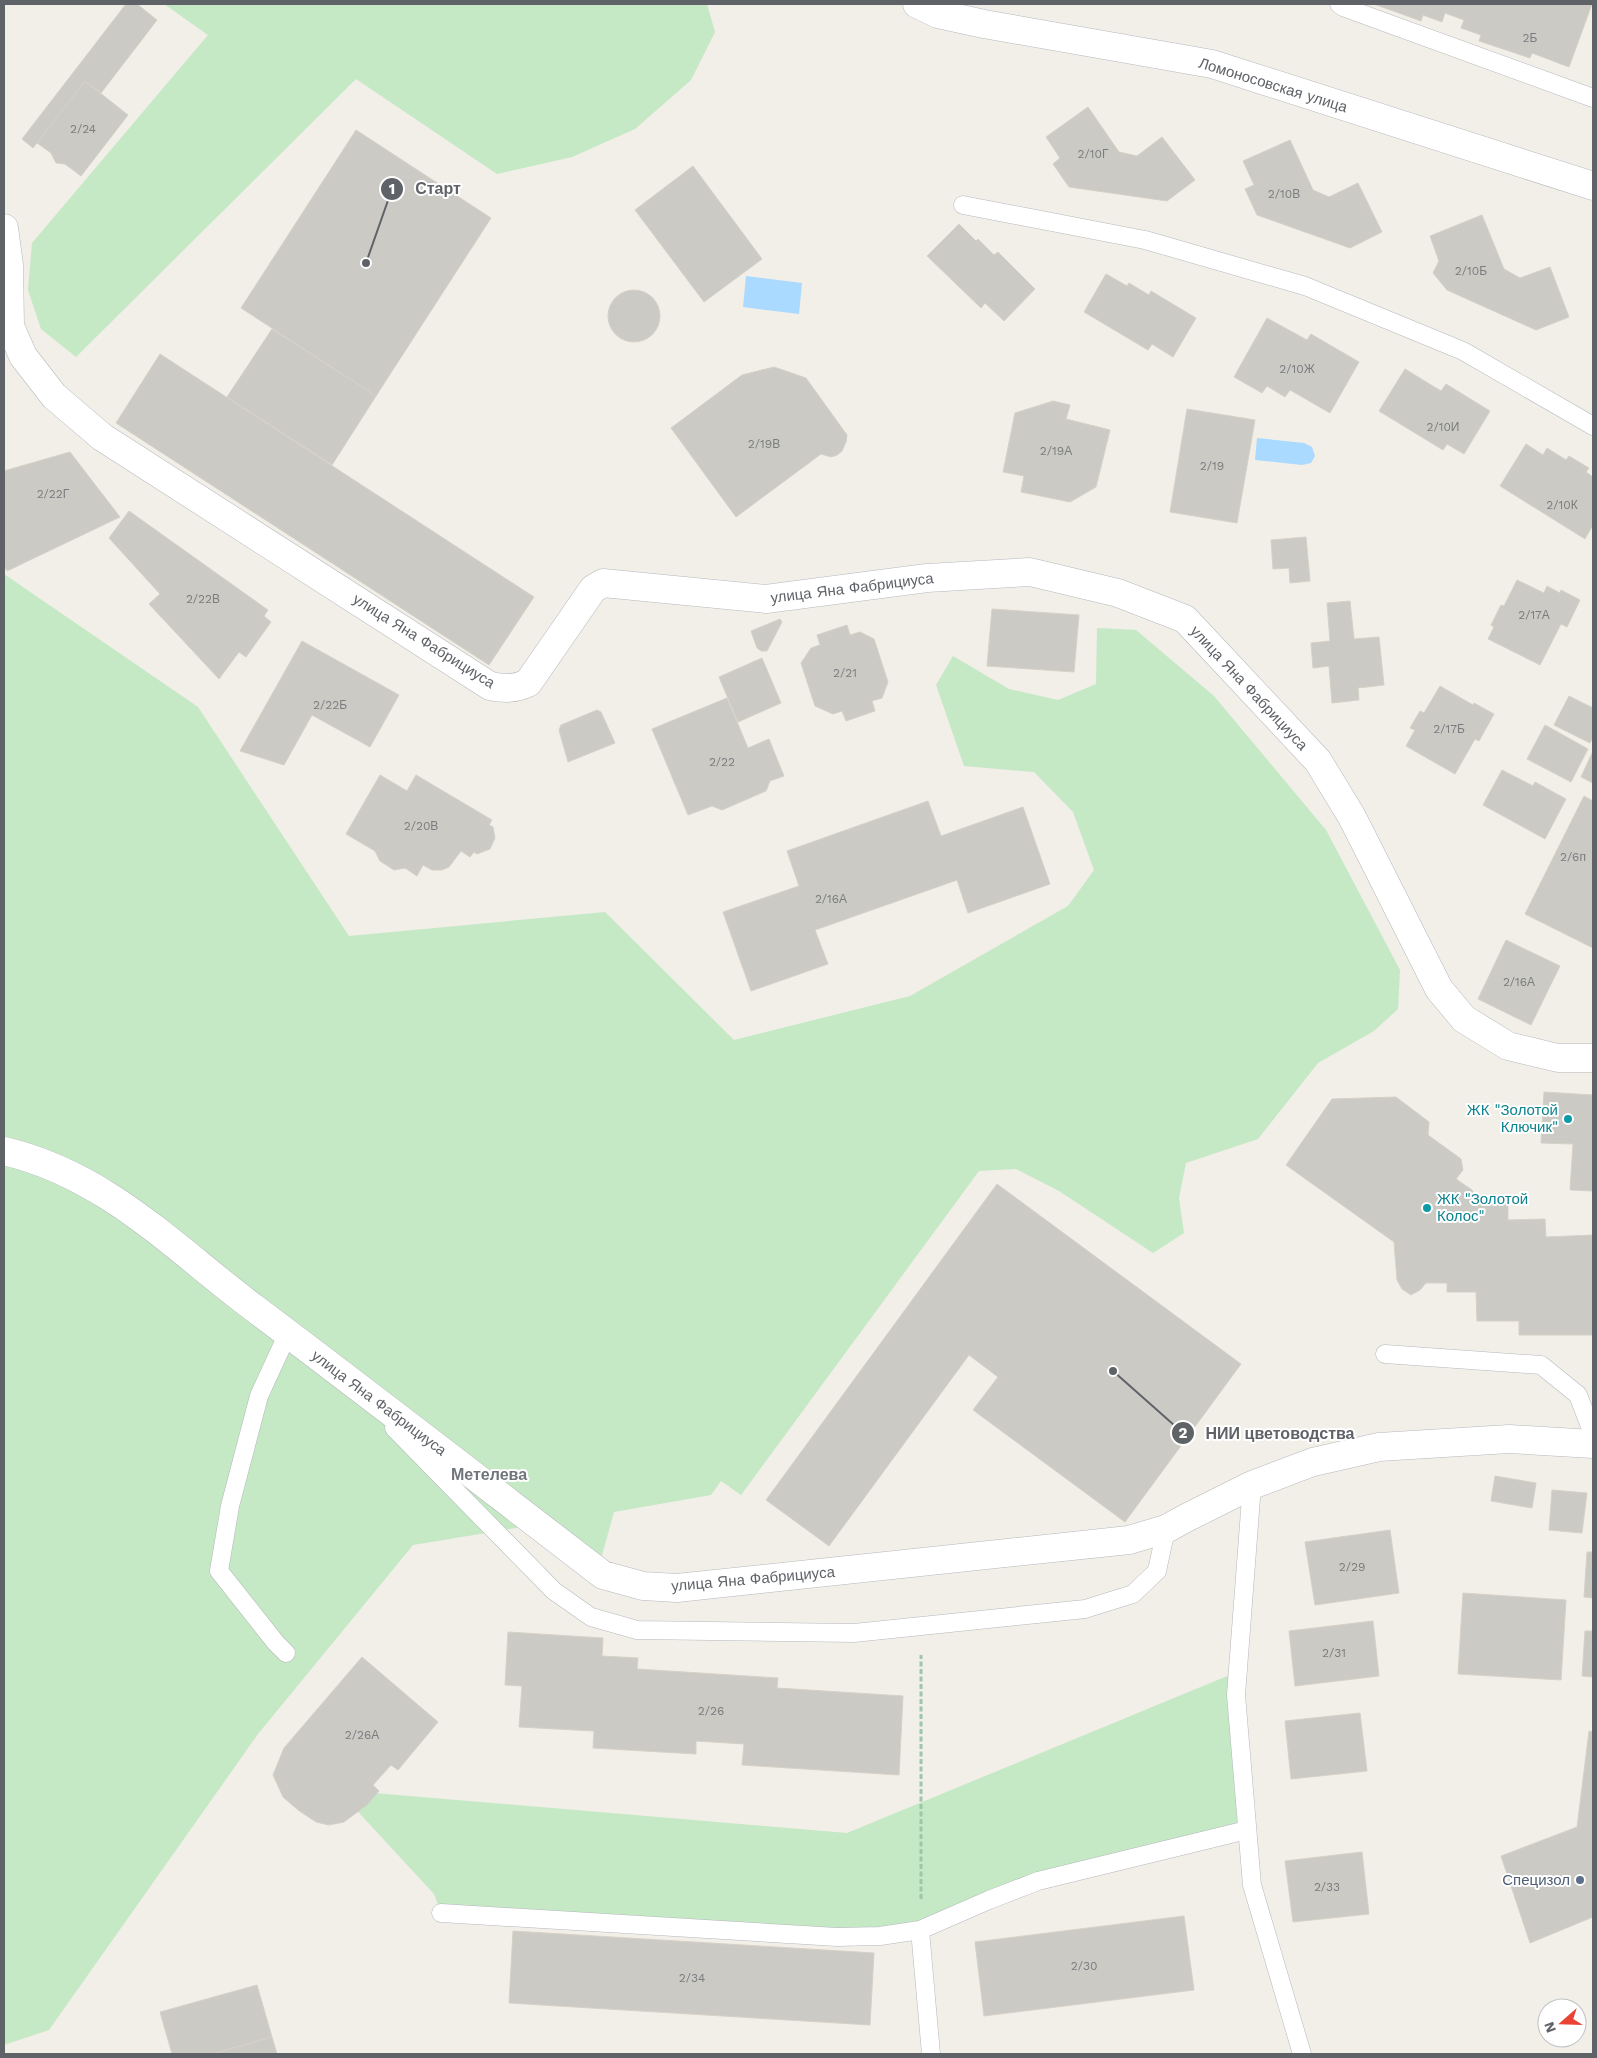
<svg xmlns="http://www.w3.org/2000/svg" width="1597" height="2058" font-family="'Work Sans',sans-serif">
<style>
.green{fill:#c5e8c5}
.water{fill:#aadaff}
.building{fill:#cccac5;stroke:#d6d1c6}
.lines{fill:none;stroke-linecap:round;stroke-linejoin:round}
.service-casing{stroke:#b5b8bc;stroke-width:19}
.minor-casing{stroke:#b5b8bc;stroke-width:29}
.path{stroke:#9cc7a9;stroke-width:3;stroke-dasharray:5 2.5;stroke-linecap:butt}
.service{stroke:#fff;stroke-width:18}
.minor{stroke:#fff;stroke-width:28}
.culture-dot{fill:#0f9aa8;stroke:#fff;stroke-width:2}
.service-dot{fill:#5c6f8a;stroke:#fff;stroke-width:2}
.labels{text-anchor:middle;stroke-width:4;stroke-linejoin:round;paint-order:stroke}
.number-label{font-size:12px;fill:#7a7d7f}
.street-label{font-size:15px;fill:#5f6368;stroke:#fff}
.culture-label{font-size:15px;fill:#0d838f;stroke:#fff;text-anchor:end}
.service-label{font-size:15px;fill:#4e5e75;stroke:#fff;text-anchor:end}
.neighbourhood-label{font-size:16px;font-weight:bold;fill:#70757a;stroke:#fff}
.leader{fill:none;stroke:#5f6368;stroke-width:2}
.callout-dot{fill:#5f6368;stroke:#fff;stroke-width:2}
.mark-label{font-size:15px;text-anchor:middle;font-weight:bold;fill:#fff}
.callout-label{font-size:16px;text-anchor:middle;font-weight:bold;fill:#5f6368;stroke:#fff;stroke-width:4;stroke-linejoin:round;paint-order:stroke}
</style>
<rect width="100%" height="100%" fill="#f1efe8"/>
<path class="green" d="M164 4H707L715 32 691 80 635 129 572 157 497 174 356 79 76 357 41 329 28 290 32 243 208 35Z
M4 574 198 707 349 936 605 912 734 1040 910 996 1068 906 1094 870 1073 812 1034 772 964 766 936 685 953 656 1009 689 1058 700 1096 684 1097 628 1136 630 1214 696 1326 830 1400 970 1398 1009 1374 1031 1318 1063 1258 1139 1186 1163 1179 1198 1184 1233 1153 1253 1059 1191 1016 1169 979 1171 741 1495 721 1481 711 1495 614 1512 601 1559 552 1522 413 1545 258 1734 49 2030 4 2045Z
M1237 1672 1247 1830 1038 1881 880 1936 441 1913 434 1894 338 1790 847 1833Z"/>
<path class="water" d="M746 276 802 283 799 314 743 307Z
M1257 438 1304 443 1312 447 1315 456 1311 463 1302 465 1255 460Z"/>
<path class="building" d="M126 4H137L157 20 101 93 85 81 33 148 22 139Z
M1374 4H1592L1569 67 1532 53 1530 58 1479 41 1481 35 1461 28 1464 20 1445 13 1442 22 1423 15 1421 21Z
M85 81 128 115 81 176 65 164 56 163 51 153 37 143Z
M1088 107 1119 152 1137 156 1162 137 1195 180 1167 201 1069 187 1053 164 1060 158 1046 137Z
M356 130 491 218 376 396 241 308Z
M1290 140 1313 190 1329 197 1358 183 1382 232 1350 248 1257 215 1245 189 1254 185 1243 161Z
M693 166 762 259 704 302 635 210Z
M1482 215 1504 269 1520 278 1550 267 1569 317 1536 330 1447 290 1433 273 1439 261 1430 236Z
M959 224 976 241 978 239 994 255 998 252 1035 289 1004 321 985 303 981 308 927 256Z
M1106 274 1127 286 1129 283 1149 295 1151 291 1196 318 1173 357 1152 344 1148 350 1084 312Z
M608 316a26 26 0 1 1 52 0a26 26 0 1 1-52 0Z
M1267 318 1307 340 1311 334 1359 362 1330 413 1290 390 1285 397 1267 386 1262 393 1234 377Z
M272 329 376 396 332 465 227 397Z
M160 354 534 597 489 665 116 423Z
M774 367 806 378 847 435 846 442 842 451 837 455 831 457 821 454 736 517 671 428 742 375Z
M1405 369 1441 391 1446 384 1490 411 1464 454 1447 444 1443 450 1379 411Z
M1053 401 1070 405 1066 419 1110 430 1096 487 1070 502 1021 492 1024 476 1003 472 1015 413Z
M1187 409 1255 420 1237 523 1170 512Z
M1526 444 1543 455 1547 448 1566 460 1569 456 1589 468 1586 472 1593 477V525L1585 539 1500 486Z
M70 452 120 517 7 571 4 565V471Z
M129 511 268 610 264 616 271 622 246 657 239 652 219 679 149 604 160 594 109 538Z
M1306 537 1310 581 1290 583 1289 568 1273 569 1271 540Z
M1517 580 1544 593 1547 586 1560 593 1561 590 1580 600 1567 627 1561 624 1540 665 1488 639 1494 627 1491 625 1501 605 1504 606Z
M1350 601 1354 639 1379 637 1384 685 1358 688 1359 700 1332 703 1329 666 1313 668 1311 643 1330 641 1327 603Z
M992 609 1079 615 1074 672 987 666Z
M780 619 782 622 767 651H761L757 648 751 631Z
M847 625 850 635 860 632 874 639 888 682 882 698 872 701 875 711 846 721 842 711 833 714 815 706 801 663 811 648 820 645 817 635Z
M302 641 399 695 370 747 312 715 284 765 240 751Z
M762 658 781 703 738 722 719 677Z
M1440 686 1473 705 1474 703 1494 714 1479 741 1475 739 1455 774 1406 746 1415 730 1410 728 1420 711 1424 713Z
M1569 696 1593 708V737L1590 743 1554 725Z
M727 698 748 748 769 739 784 776 770 781 766 791 722 810 712 806 688 815 652 729Z
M597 710 601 712 615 743 568 762 559 730 561 725Z
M1545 725 1588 749 1571 782 1527 759Z
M1593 751V783L1581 777Z
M1502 770 1533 786 1535 782 1566 799 1545 839 1483 805Z
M380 775 407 791 416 775 492 820 489 825 493 827 495 838 490 849 477 854 474 852 470 857 461 851 449 867 442 870H432L423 865 417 876 405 868 394 870 380 861 375 851 346 834Z
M1584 796 1593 801V948L1525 914Z
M928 801 941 836 1023 807 1050 884 968 913 957 880 815 930 828 964 751 991 723 912 799 886 787 851Z
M1506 940 1560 966 1531 1025 1478 999Z
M1544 1092 1593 1095V1191L1570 1190 1573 1144 1541 1143Z
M1396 1097 1429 1122 1428 1135 1461 1159 1463 1170 1456 1179 1472 1190 1477 1198 1508 1197V1220L1545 1219 1546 1237 1593 1235V1335H1519V1321H1477L1476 1292H1447V1283H1426L1420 1290 1411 1295 1402 1289 1397 1280 1394 1242 1286 1165 1332 1099Z
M997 1184 1241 1364 1125 1522 973 1410 998 1377 969 1355 829 1546 766 1500Z
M1495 1476 1536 1483 1532 1508 1491 1501Z
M1552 1490 1587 1493 1582 1533 1549 1530Z
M1390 1530 1399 1593 1315 1605 1305 1542Z
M1587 1552H1593V1598L1584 1597Z
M1463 1593 1566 1600 1561 1680 1458 1674Z
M1373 1621 1379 1676 1295 1686 1289 1631Z
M1585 1631H1593V1677L1582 1676Z
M508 1632 603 1638 602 1656 638 1658 637 1669 778 1678 777 1688 903 1696 899 1775 742 1765 744 1744 696 1741V1754L593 1748 594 1731 519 1727 522 1686 505 1685Z
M362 1657 438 1722 398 1770 391 1765 373 1785 379 1791 367 1805 344 1822 329 1825 316 1822 298 1810 283 1797 273 1775 284 1748Z
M1360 1713 1367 1771 1291 1779 1285 1721Z
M1589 1731 1593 1732V1917L1530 1943 1501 1856 1577 1827Z
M1362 1852 1369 1914 1293 1922 1285 1861Z
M1184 1916 1194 1990 984 2016 975 1942Z
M513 1931 874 1953 870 2025 509 2003Z
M257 1985 272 2037 212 2054H172L160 2012Z
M272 2037 277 2054H212Z"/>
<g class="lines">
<g class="service-casing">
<path id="service" d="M1339 4 1343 7 1593 98
M963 205 1145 240 1305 286 1463 351 1593 426
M1385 1354 1541 1365 1578 1395 1593 1434
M394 1428 554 1591 591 1617 637 1630 854 1633 1085 1609 1133 1594 1157 1571 1166 1529
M1252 1485 1236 1695 1252 1885 1302 2054
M286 1653 276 1643 219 1571 230 1506 259 1396 288 1333
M441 1913 837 1937 880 1936 920 1930
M931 2054 920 1930 989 1900 1038 1881 1247 1830"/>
</g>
<g class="minor-casing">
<path id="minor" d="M917 4 938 14 984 24 1212 64 1593 186
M4 228 9 265 10 326 23 356 54 396 102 437 490 686C505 689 514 689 528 683L593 589 603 583 766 599 927 578 1030 572 1118 593 1185 619 1318 761 1352 817 1439 989 1464 1019 1508 1046 1558 1058H1593
M4 1151C106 1175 173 1247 254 1308 371 1396 487 1486 603 1575L643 1586 677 1588 1129 1540 1166 1529 1186 1518 1252 1485 1313 1462 1379 1447 1509 1439 1593 1444"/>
</g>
<path class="path" d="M921 1899V1655"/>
<use href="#service" class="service"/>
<use href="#minor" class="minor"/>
</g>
<g class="culture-dot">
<circle cx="1568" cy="1119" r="5"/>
<circle cx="1427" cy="1208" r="5"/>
</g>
<circle class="service-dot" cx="1580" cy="1880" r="5"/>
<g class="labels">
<g class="number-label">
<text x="1530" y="42">2Б</text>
<text x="83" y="133">2/24</text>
<text x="1093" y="158">2/10Г</text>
<text x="1284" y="198">2/10В</text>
<text x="1471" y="275">2/10Б</text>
<text x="1297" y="373">2/10Ж</text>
<text x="1443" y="431">2/10И</text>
<text x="764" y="448">2/19В</text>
<text x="1056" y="455">2/19А</text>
<text x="1212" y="470">2/19</text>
<text x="53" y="498">2/22Г</text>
<text x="1562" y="509">2/10К</text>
<text x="203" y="603">2/22В</text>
<text x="1534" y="619">2/17А</text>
<text x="845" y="677">2/21</text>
<text x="330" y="709">2/22Б</text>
<text x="1449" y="733">2/17Б</text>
<text x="722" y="766">2/22</text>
<text x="421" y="830">2/20В</text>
<text x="1573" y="861">2/6п</text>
<text x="831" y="903">2/16А</text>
<text x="1519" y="986">2/16А</text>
<text x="1352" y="1571">2/29</text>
<text x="1334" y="1657">2/31</text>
<text x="711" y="1715">2/26</text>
<text x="362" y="1739">2/26А</text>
<text x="1327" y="1891">2/33</text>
<text x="1084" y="1970">2/30</text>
<text x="692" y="1982">2/34</text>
</g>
<g class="street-label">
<text transform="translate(1273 85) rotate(17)" y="5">Ломоносовская улица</text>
<text transform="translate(852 588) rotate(-7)" y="5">улица Яна Фабрициуса</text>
<text transform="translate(424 641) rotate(32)" y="5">улица Яна Фабрициуса</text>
<text transform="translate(1249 688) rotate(47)" y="5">улица Яна Фабрициуса</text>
<text transform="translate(379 1403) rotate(37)" y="5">улица Яна Фабрициуса</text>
<text transform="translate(753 1579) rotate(-5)" y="5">улица Яна Фабрициуса</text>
</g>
<g class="culture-label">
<text x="1558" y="1115">ЖК "Золотой<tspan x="1558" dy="17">Ключик"</tspan></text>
<text x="1437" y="1204" text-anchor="start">ЖК "Золотой<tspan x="1437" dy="17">Колос"</tspan></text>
</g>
<g class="service-label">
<text x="1570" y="1885">Специзол</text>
</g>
<g class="neighbourhood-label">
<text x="489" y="1480">Метелева</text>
</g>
</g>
<path class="leader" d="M366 263L392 189M1113 1371L1183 1433"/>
<g class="callout-dot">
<circle cx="366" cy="263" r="5"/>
<circle cx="1113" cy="1371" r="5"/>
<circle cx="392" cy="189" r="12"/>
<circle cx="1183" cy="1433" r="12"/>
</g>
<g class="mark-label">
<text x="392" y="194">1</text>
<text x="1183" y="1438">2</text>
</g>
<g class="callout-label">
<text x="438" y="194">Старт</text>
<text x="1280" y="1439">НИИ цветоводства</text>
</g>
<rect width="1597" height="2058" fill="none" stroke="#5f6368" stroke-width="10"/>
<g transform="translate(1562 2023) rotate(250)"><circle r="24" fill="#ffffff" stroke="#bfc1c3"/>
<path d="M0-4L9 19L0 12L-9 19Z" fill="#ea4335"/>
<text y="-8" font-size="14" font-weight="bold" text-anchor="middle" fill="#5f6368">N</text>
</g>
</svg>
